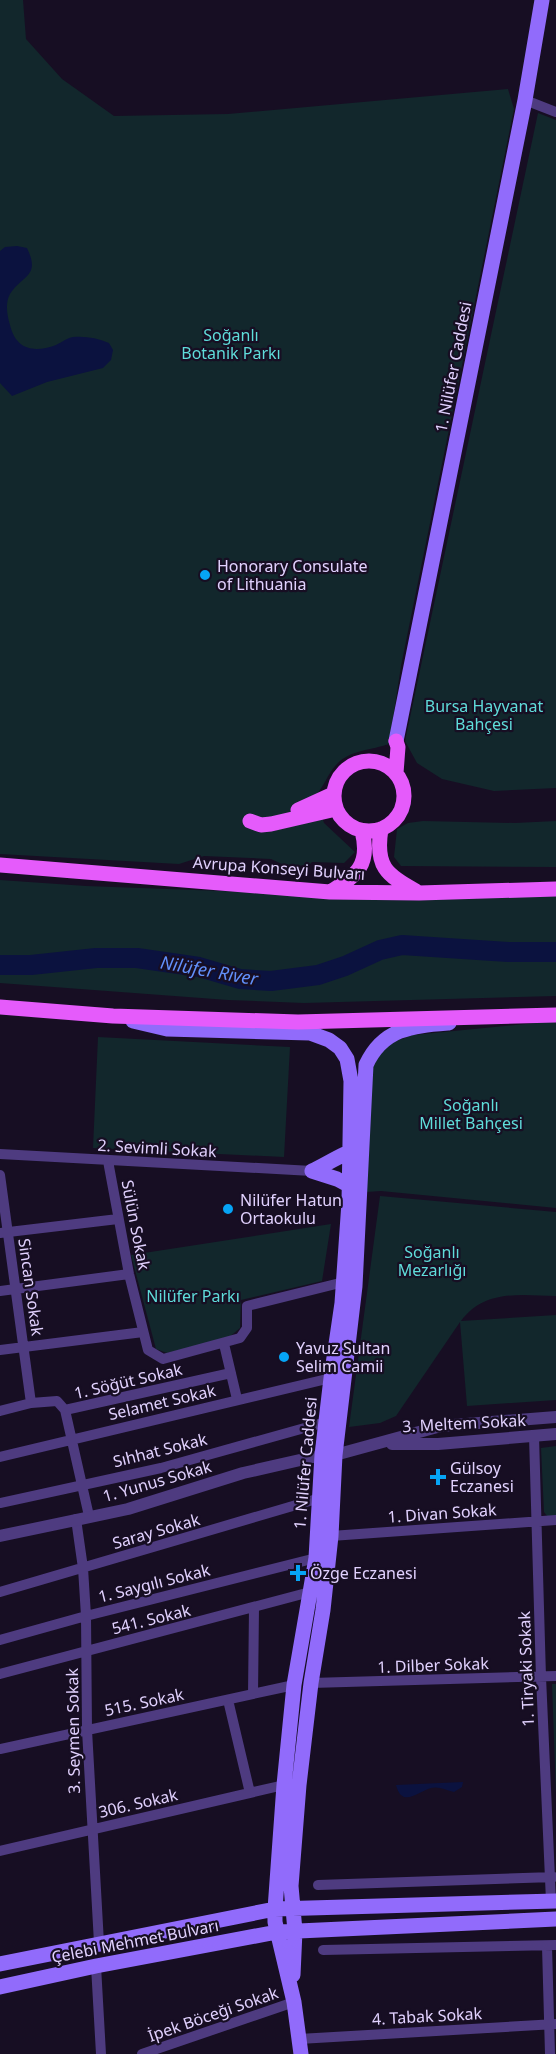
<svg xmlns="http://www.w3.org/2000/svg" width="556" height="2054" font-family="'Noto Sans',sans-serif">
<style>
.green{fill:#12272c}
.water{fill:#0b123f}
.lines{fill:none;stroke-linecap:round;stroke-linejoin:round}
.river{stroke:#0b123f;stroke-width:20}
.minor{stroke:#4e3b80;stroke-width:10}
.tertiary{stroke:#4e3b80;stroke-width:12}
.secondary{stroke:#916bfb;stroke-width:15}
.primary{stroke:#e55bfb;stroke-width:15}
.poi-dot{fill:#06a4f5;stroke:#170e23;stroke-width:2}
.labels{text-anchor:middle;stroke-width:4.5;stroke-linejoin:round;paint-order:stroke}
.park-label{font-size:16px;fill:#5fdcda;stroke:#170e23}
.street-label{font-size:16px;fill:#e1d1fe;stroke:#170e23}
.poi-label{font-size:16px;fill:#e1d1fe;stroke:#170e23;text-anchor:start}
.water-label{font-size:18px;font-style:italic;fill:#6290fb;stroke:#170e23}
</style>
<rect width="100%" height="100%" fill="#170e23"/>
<path class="green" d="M0 0H23L26 39 62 79 114 116 228 114 508 89 514 109 401 666 389 744C372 750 349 750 336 765 327 775 324 787 315 796L324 823 355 852 344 863 312 862 308 866 284 865 271 859 204 856 179 864 0 854Z
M538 113 556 120V788L494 791 442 779 417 763 405 741Z
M423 821 515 823 556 821V867L401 866 394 857 397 829 408 823Z
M0 880 86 886 329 895 556 894V996L304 1003 228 1000 0 983Z
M556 1021V1208L381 1191 366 1192 372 1060 387 1044 413 1035Z
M98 1037 290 1047 284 1157 93 1148Z
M380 1196 556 1212V1296C521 1295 484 1289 461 1321L556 1315V1400L467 1406 460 1322 396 1416 380 1423 349 1427Z
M331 1224 322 1281 241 1300 240 1328 227 1339 167 1353 156 1349 131 1255Z
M556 1446V1516H547L544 1512 541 1448Z
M552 1684H556V1795Z"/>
<path class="water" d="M17 246 27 248C41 277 22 275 10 294 5 303 7 315 10 325 16 350 34 353 56 345 62 342 67 338 73 337 86 336 97 338 109 343L113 350 111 360 103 368 47 382 12 396 0 383V251L5 247Z
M463 1782 462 1787 454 1792C446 1790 439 1786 431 1788 419 1791 402 1809 396 1785Z"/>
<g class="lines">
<path class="river" d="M0 965H31L96 958H137L199 967 240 979 271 981 318 975 345 966 380 950 402 945 508 952H556"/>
<path class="minor" d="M525 100 556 112
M0 1154 312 1171
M108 1161 129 1274 148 1350 163 1359 240 1338 247 1328V1306L344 1282
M0 1175 31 1403
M0 1233 118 1219
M0 1291 129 1274
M224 1344 237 1399
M0 1350 143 1332
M65 1410 89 1516
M0 1411 31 1403 57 1401 65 1410 231 1373
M534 1436 541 1677 551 1901
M0 1457 331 1378
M0 1503 161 1468 326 1422
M76 1519 83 1568 86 1616 87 1730 99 1943
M331 1536 556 1520
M0 1592 320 1498
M0 1640 86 1616 316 1558
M0 1674 310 1592
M311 1683 556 1676
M253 1694 254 1608
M228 1700 250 1793
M0 1749 294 1685
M0 1851 284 1785
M318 1885 554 1877
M547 1946 550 2054
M323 1950 556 1945
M96 1966 101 2054
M299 2039 556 2024
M142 2054 294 2002"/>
<path class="tertiary" d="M392 1444H438L556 1434
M0 1536 128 1509 243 1473 322 1455H335L441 1426 556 1417"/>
<path class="secondary" d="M396 741 525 100 542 0
M133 1021 167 1029 310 1033 329 1040 340 1048 347 1059 351 1081 349 1202 342 1303 331 1378 322 1455 316 1558 294 1685 284 1785 275 1909V1922L294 2002 301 2054
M312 1171C324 1166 348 1150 358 1150
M312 1171 337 1179 350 1186H357
M0 1964 275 1909 556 1901
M293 1975 295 1931 291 1886 299 1785 311 1683 323 1610 331 1536 335 1455 355 1286 366 1065C383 1028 412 1026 449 1023
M0 1987 96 1966 277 1932 556 1919"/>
<path class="primary" d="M396 741 398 747 396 773
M334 796a35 35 0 1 1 70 0a35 35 0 1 1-70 0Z
M298 810 333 794
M250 821 261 825 271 824 336 809
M381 829C375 866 386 875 416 891
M0 865 330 892 419 893 556 889
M330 892C356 876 371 865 362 831
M0 1007 113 1016 298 1022 556 1015"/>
</g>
<g class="poi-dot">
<circle cx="205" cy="575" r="6"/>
<circle cx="228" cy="1209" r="6"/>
<circle cx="284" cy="1357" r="6"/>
<path d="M435 1468h6v6h6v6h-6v6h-6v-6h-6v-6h6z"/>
<path d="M295 1564h6v6h6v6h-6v6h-6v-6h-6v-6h6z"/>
</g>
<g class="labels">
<g class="park-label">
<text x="231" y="341">Soğanlı<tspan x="231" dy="18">Botanik Parkı</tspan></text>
<text x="484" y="712">Bursa Hayvanat<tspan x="484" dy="18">Bahçesi</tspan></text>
<text x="471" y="1111">Soğanlı<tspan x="471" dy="18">Millet Bahçesi</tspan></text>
<text x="432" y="1258">Soğanlı<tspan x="432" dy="18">Mezarlığı</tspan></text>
<text x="193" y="1302">Nilüfer Parkı</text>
</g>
<g class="street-label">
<text transform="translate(453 367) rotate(-79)" y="6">1. Nilüfer Caddesi</text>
<text transform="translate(279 868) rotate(4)" y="6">Avrupa Konseyi Bulvarı</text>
<text transform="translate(157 1148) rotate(3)" y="6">2. Sevimli Sokak</text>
<text transform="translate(136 1225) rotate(79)" y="6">Sülün Sokak</text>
<text transform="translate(31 1287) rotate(82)" y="6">Sincan Sokak</text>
<text transform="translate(128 1381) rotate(-13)" y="6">1. Söğüt Sokak</text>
<text transform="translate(162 1402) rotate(-13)" y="6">Selamet Sokak</text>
<text transform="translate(464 1423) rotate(-3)" y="6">3. Meltem Sokak</text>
<text transform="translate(160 1450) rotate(-14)" y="6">Sıhhat Sokak</text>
<text transform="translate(305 1463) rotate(-85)" y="6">1. Nilüfer Caddesi</text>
<text transform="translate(157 1481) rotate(-16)" y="6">1. Yunus Sokak</text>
<text transform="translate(442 1513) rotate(-4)" y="6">1. Divan Sokak</text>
<text transform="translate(156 1531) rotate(-16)" y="6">Saray Sokak</text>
<text transform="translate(154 1583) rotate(-14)" y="6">1. Saygılı Sokak</text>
<text transform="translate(151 1619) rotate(-14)" y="6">541. Sokak</text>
<text transform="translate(433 1665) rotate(-2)" y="6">1. Dilber Sokak</text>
<text transform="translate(526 1669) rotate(-92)" y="6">1. Tiryaki Sokak</text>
<text transform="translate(144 1702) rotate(-12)" y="6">515. Sokak</text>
<text transform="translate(73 1731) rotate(-91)" y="6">3. Seymen Sokak</text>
<text transform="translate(138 1803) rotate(-13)" y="6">306. Sokak</text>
<text transform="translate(135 1941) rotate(-11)" y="6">Çelebi Mehmet Bulvarı</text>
<text transform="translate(213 2014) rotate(-19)" y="6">İpek Böceği Sokak</text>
<text transform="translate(427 2016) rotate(-3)" y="6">4. Tabak Sokak</text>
</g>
<g class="poi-label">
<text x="217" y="572">Honorary Consulate<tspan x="217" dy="18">of Lithuania</tspan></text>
<text x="240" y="1206">Nilüfer Hatun<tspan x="240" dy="18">Ortaokulu</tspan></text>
<text x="296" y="1354">Yavuz Sultan<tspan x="296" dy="18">Selim Camii</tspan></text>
<text x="450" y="1474">Gülsoy<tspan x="450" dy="18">Eczanesi</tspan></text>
<text x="310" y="1579">Özge Eczanesi</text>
</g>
<g class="water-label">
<text transform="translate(209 971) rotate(10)" y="6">Nilüfer River</text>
</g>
</g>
</svg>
